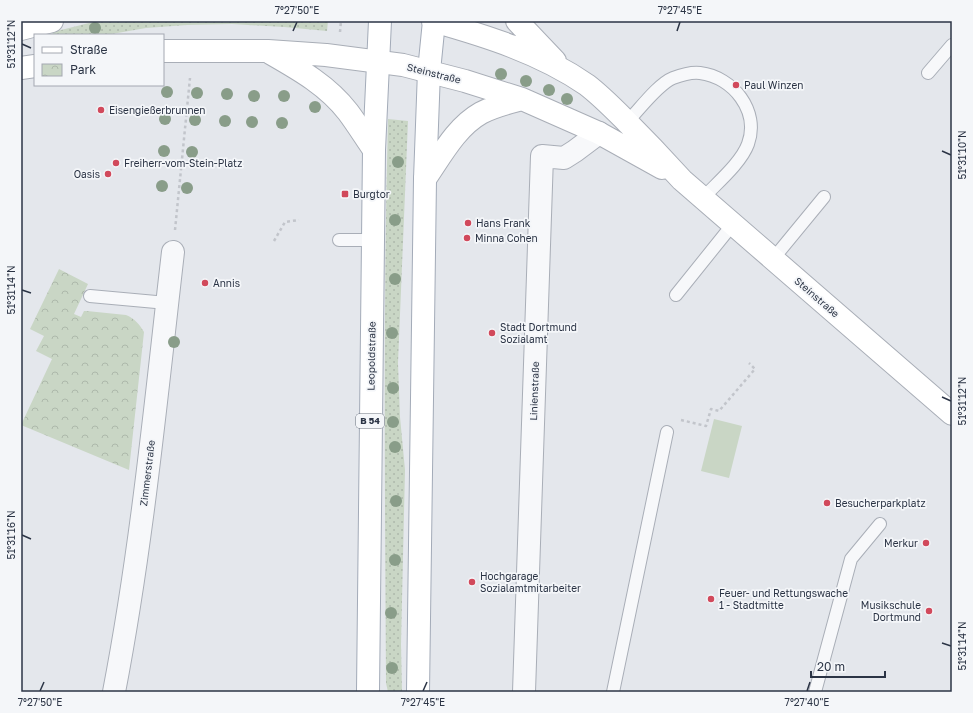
<svg xmlns="http://www.w3.org/2000/svg" width="973" height="713" font-family="'Golos Text',sans-serif">
<style>
.grass{fill:url(#grass-dots)}
.park{fill:url(#park-crowns)}
.pitch{fill:#c9d6c5}
.lines{fill:none;stroke-linecap:round;stroke-linejoin:round}
.lane-casing{stroke:#a9aeb7;stroke-width:14}
.street-casing{stroke:#a9aeb7;stroke-width:24}
.secondary-casing{stroke:#a9aeb7;stroke-width:24}
.primary-casing{stroke:#a3abb8;stroke-width:24}
.path{stroke:#c2c5cb;stroke-width:2.5;stroke-dasharray:3 3;stroke-linecap:butt}
.lane{stroke:#f7f8fa;stroke-width:12}
.street{stroke:#f7f8fa;stroke-width:22}
.secondary{stroke:#fff;stroke-width:22}
.primary{stroke:#fff;stroke-width:22}
.tree{fill:#899d89}
.ticks{fill:none;stroke:#2b3445;stroke-width:1.5}
.poi-dot{fill:#d1495b;stroke:#f4f6f9;stroke-width:1.5}
.labels{text-anchor:middle;stroke-width:3.5;stroke-linejoin:round;paint-order:stroke}
.shield{fill:#f4f6f9;stroke:#676e7b;stroke-width:1}
.shield-label{font-size:9px;font-weight:bold;fill:#2b3445}
.street-label{font-size:10px;fill:#2b3445;stroke:#f4f6f9}
.poi-label{font-size:10px;fill:#2b3445;stroke:#f4f6f9;text-anchor:start}
.neatline{fill:none;stroke:#2b3445;stroke-width:1.5}
.ticks-label{font-size:10px;text-anchor:middle;fill:#2b3445}
</style>
<defs>
<pattern id="grass-dots" width="8" height="8" patternUnits="userSpaceOnUse"><rect width="8" height="8" fill="#c9d6c5"/><path d="M2 2h.1M6 6h.1" fill="none" stroke="#adb8ab" stroke-width="1.8" stroke-linecap="round"/></pattern>
<pattern id="park-crowns" width="20" height="18" patternUnits="userSpaceOnUse"><rect width="20" height="18" fill="#c9d6c5"/><path d="M2 6a3 3 0 1 1 6 0M12 15a3 3 0 1 1 6 0" fill="none" stroke="#adb8ab"/></pattern>
</defs>
<rect width="100%" height="100%" fill="#e4e7ec"/>
<path class="grass" d="M97 21H328L327 31 284 27 232 24 187 25 146 28 106 35H52L53 32Z
M388 119 408 121 398 363 400 417 405 470 401 644 402 692H388L386 683C385 495 383 307 388 119Z"/>
<path class="park" d="M59 269 88 284 74 314 81 317 84 311H87L126 315C134 318 140 325 144 332L129 470 21 425 52 359 36 351 44 336 30 329Z"/>
<path class="pitch" d="M714 419 742 426 729 478 701 471Z"/>
<g class="lines">
<g class="lane-casing">
<path id="lane" d="M928 73 952 45
M627 122C639 110 658 84 673 78 681 75 692 72 700 73 733 77 760 111 748 144 741 163 717 183 703 198
M339 240H372
M773 259 824 197
M676 295 733 224
M90 296 167 303
M613 692 667 432
M815 692 851 559 880 524"/>
</g>
<g class="street-casing">
<path id="street" d="M114 692C142 547 156 399 173 252
M524 692 542 156 564 158 575 151 599 133"/>
</g>
<g class="secondary-casing">
<path id="secondary" d="M433 21C486 36 541 53 587 85 600 95 612 107 623 118 643 138 663 159 682 180L952 414
M517 21 555 61
M21 29 52 21
M163 51H268L326 55 403 65 465 81 522 99 599 133 662 168
M272 54C300 70 328 86 348 112 357 124 365 137 374 150
M21 68 35 66
M425 179C441 156 456 127 481 113 494 106 508 103 522 99"/>
</g>
<g class="primary-casing">
<path id="primary" d="M368 692 374 150 380 21
M418 692 425 179 429 71 434 21"/>
</g>
<path class="path" d="M340 32 341 21
M175 230 190 78
M274 241 285 222 299 220
M681 420 706 426 711 409 719 411 755 369 749 363"/>
<use href="#lane" class="lane"/>
<use href="#street" class="street"/>
<use href="#secondary" class="secondary"/>
<use href="#primary" class="primary"/>
</g>
<g class="tree">
<circle cx="95" cy="28" r="6"/>
<circle cx="501" cy="74" r="6"/>
<circle cx="526" cy="81" r="6"/>
<circle cx="549" cy="90" r="6"/>
<circle cx="167" cy="92" r="6"/>
<circle cx="197" cy="93" r="6"/>
<circle cx="227" cy="94" r="6"/>
<circle cx="254" cy="96" r="6"/>
<circle cx="284" cy="96" r="6"/>
<circle cx="567" cy="99" r="6"/>
<circle cx="315" cy="107" r="6"/>
<circle cx="165" cy="119" r="6"/>
<circle cx="195" cy="120" r="6"/>
<circle cx="225" cy="121" r="6"/>
<circle cx="252" cy="122" r="6"/>
<circle cx="282" cy="123" r="6"/>
<circle cx="164" cy="151" r="6"/>
<circle cx="192" cy="152" r="6"/>
<circle cx="398" cy="162" r="6"/>
<circle cx="162" cy="186" r="6"/>
<circle cx="187" cy="188" r="6"/>
<circle cx="395" cy="220" r="6"/>
<circle cx="395" cy="279" r="6"/>
<circle cx="392" cy="333" r="6"/>
<circle cx="174" cy="342" r="6"/>
<circle cx="393" cy="388" r="6"/>
<circle cx="393" cy="422" r="6"/>
<circle cx="395" cy="447" r="6"/>
<circle cx="396" cy="501" r="6"/>
<circle cx="395" cy="560" r="6"/>
<circle cx="391" cy="613" r="6"/>
<circle cx="392" cy="668" r="6"/>
</g>
<path class="ticks" d="M293 31 297 22M677 31 680 22M22 44 31 48M942 151 951 155M22 290 31 293M942 397 951 401M22 535 31 539M942 643 951 646M40 691 44 682M423 691 427 682M807 691 810 682"/>
<g class="poi-dot">
<circle cx="736" cy="85" r="4"/>
<circle cx="101" cy="110" r="4"/>
<circle cx="116" cy="163" r="4"/>
<circle cx="108" cy="174" r="4"/>
<rect x="341" y="190" width="8" height="8" rx="2"/>
<circle cx="468" cy="223" r="4"/>
<circle cx="467" cy="238" r="4"/>
<circle cx="205" cy="283" r="4"/>
<circle cx="492" cy="333" r="4"/>
<circle cx="827" cy="503" r="4"/>
<circle cx="926" cy="543" r="4"/>
<circle cx="472" cy="582" r="4"/>
<circle cx="711" cy="599" r="4"/>
<circle cx="929" cy="611" r="4"/>
</g>
<g class="labels">
<rect class="shield" x="356" y="414" width="28" height="14" rx="3"/>
<g class="shield-label">
<text x="370" y="424">B 54</text>
</g>
<g class="street-label">
<text transform="translate(434 73) rotate(14)" y="4">Steinstraße</text>
<text transform="translate(817 297) rotate(41)" y="4">Steinstraße</text>
<text transform="translate(371 356) rotate(-89)" y="4">Leopoldstraße</text>
<text transform="translate(534 391) rotate(-88)" y="4">Linienstraße</text>
<text transform="translate(147 473) rotate(-83)" y="4">Zimmerstraße</text>
</g>
<g class="poi-label">
<text x="744" y="89">Paul Winzen</text>
<text x="109" y="114">Eisengießerbrunnen</text>
<text x="124" y="167">Freiherr-vom-Stein-Platz</text>
<text x="100" y="178" text-anchor="end">Oasis</text>
<text x="353" y="198">Burgtor</text>
<text x="476" y="227">Hans Frank</text>
<text x="475" y="242">Minna Cohen</text>
<text x="213" y="287">Annis</text>
<text x="500" y="331">Stadt Dortmund<tspan x="500" dy="12">Sozialamt</tspan></text>
<text x="835" y="507">Besucherparkplatz</text>
<text x="918" y="547" text-anchor="end">Merkur</text>
<text x="480" y="580">Hochgarage<tspan x="480" dy="12">Sozialamtmitarbeiter</tspan></text>
<text x="719" y="597">Feuer- und Rettungswache<tspan x="719" dy="12">1 - Stadtmitte</tspan></text>
<text x="921" y="609" text-anchor="end">Musikschule<tspan x="921" dy="12">Dortmund</tspan></text>
</g>
</g>
<rect width="973" height="713" fill="none" stroke="#f4f6f9" stroke-width="44"/>
<rect x="34" y="34" width="130" height="52" fill="#f4f6f9" stroke="#a4a8b1"/>
<rect x="42" y="47" width="20" height="6" fill="#ffffff" stroke="#a4a8b1"/>
<text x="70" y="54" font-size="12" fill="#2b3445">Straße</text>
<rect x="42" y="64" width="20" height="12" fill="url(#park-crowns)" stroke="#a4a8b1"/>
<text x="70" y="74" font-size="12" fill="#2b3445">Park</text>
<path d="M811 671v6h74v-6" fill="none" stroke="#2b3445" stroke-width="2"/>
<text x="817" y="671" font-size="12" fill="#2b3445" stroke="#f4f6f9" stroke-width="3" paint-order="stroke">20 m</text>
<rect x="22" y="22" width="929" height="669" class="neatline"/>
<g class="ticks-label">
<text x="297" y="14">7°27'50"E</text>
<text x="680" y="14">7°27'45"E</text>
<text transform="translate(11 44) rotate(-90)" y="4">51°31'12"N</text>
<text transform="translate(962 155) rotate(-90)" y="4">51°31'10"N</text>
<text transform="translate(11 290) rotate(-90)" y="4">51°31'14"N</text>
<text transform="translate(962 401) rotate(-90)" y="4">51°31'12"N</text>
<text transform="translate(11 535) rotate(-90)" y="4">51°31'16"N</text>
<text transform="translate(962 646) rotate(-90)" y="4">51°31'14"N</text>
<text x="40" y="706">7°27'50"E</text>
<text x="423" y="706">7°27'45"E</text>
<text x="807" y="706">7°27'40"E</text>
</g>
</svg>
